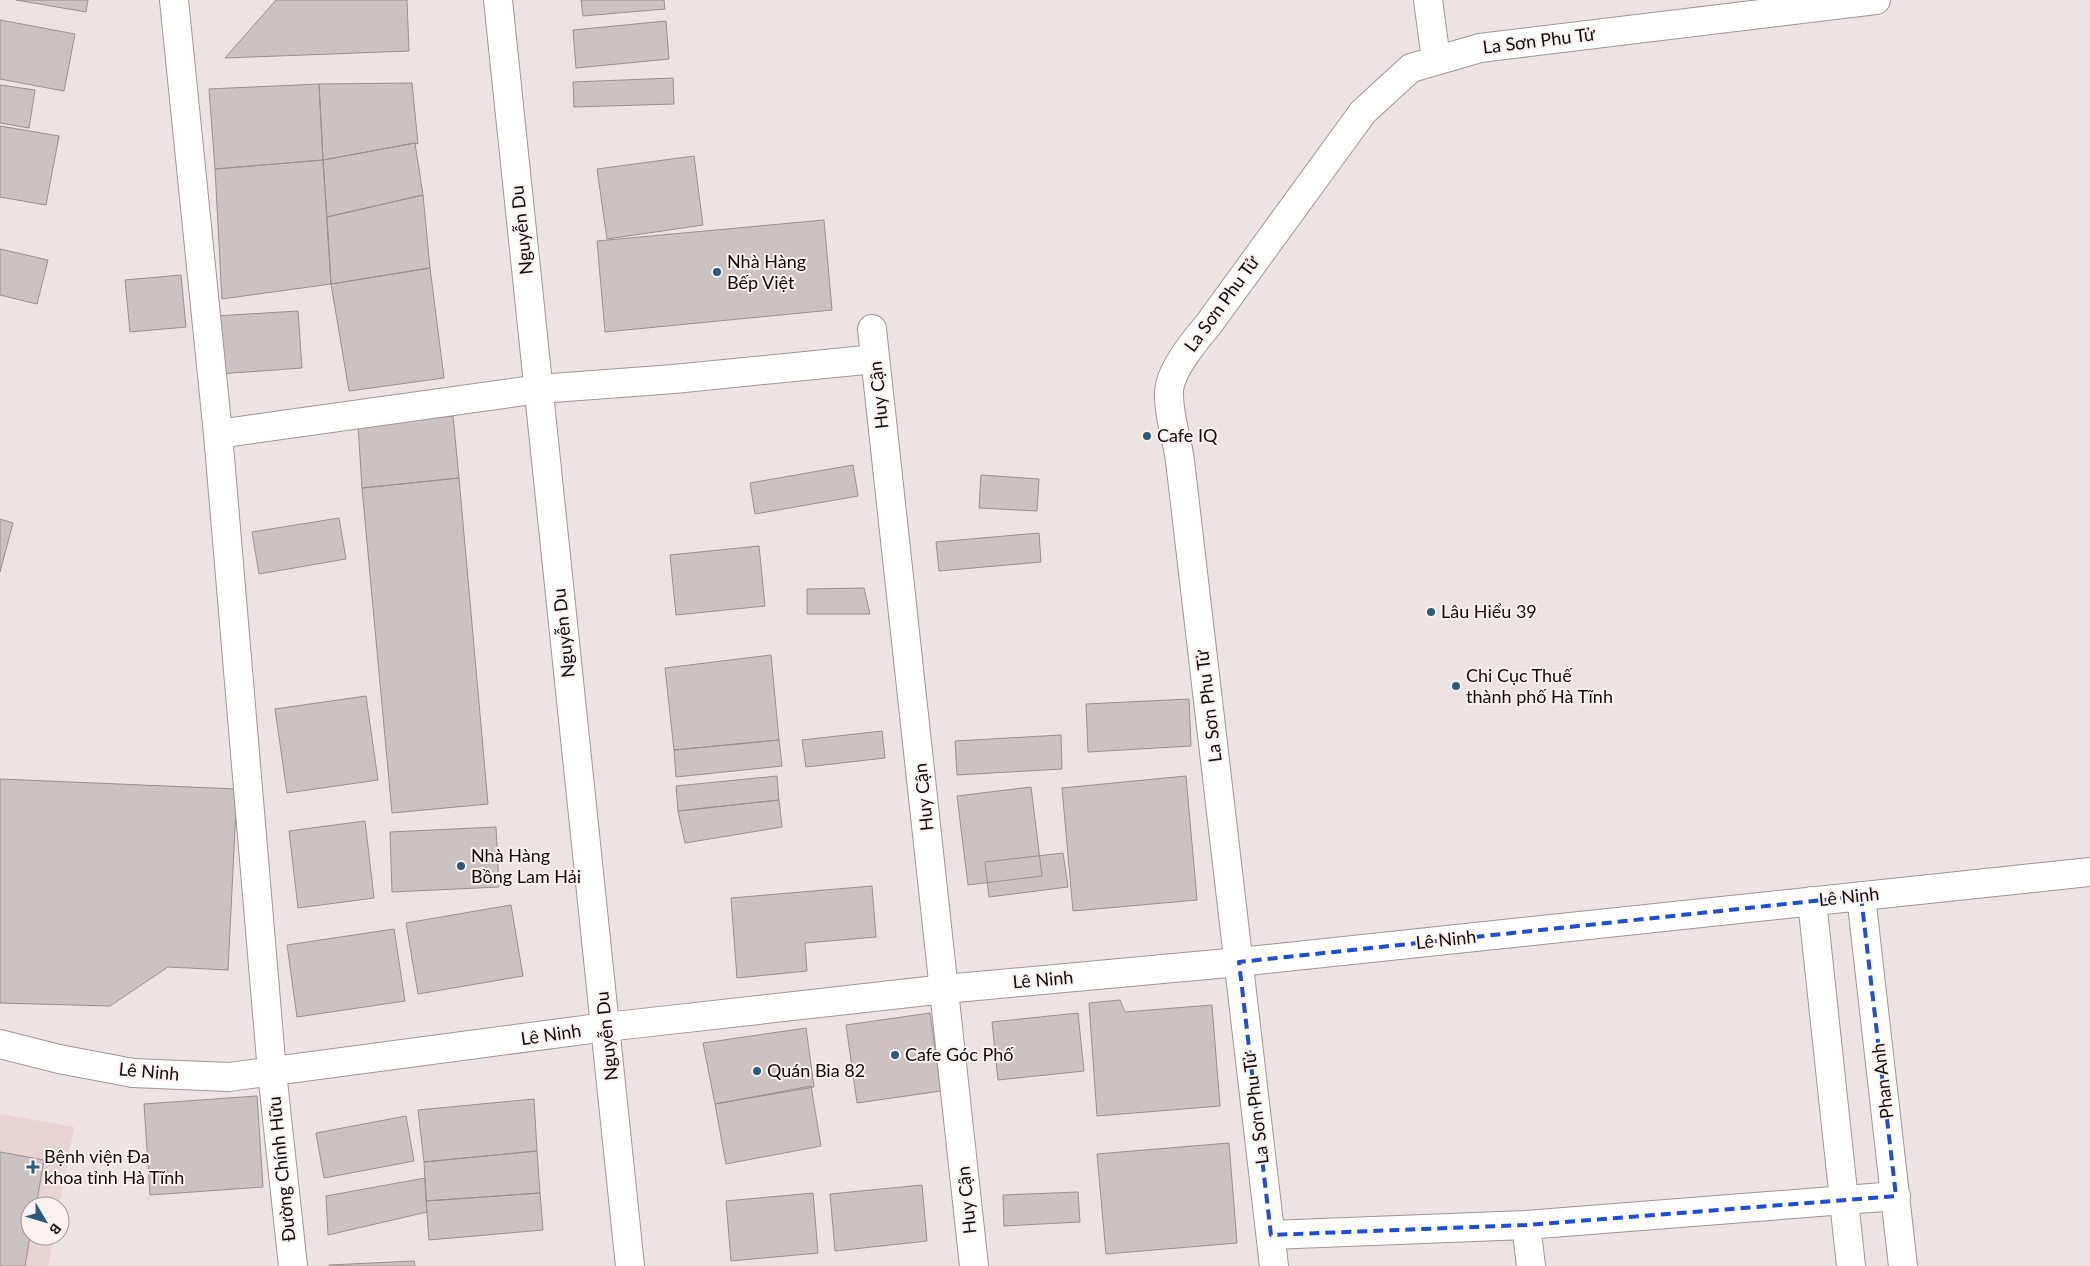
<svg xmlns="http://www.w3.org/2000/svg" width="2090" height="1266" font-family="Lato,sans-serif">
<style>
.built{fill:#e7d4d2}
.building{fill:#ccc2c1;stroke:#988f8e}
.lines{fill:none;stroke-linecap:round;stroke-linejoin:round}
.street-casing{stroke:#9f9695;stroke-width:30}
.secondary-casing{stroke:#9f9695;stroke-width:30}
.street{stroke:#fff;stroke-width:28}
.secondary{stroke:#fff;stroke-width:28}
.marked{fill:none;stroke:#1d4ed8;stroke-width:4;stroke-dasharray:10 6;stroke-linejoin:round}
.poi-dot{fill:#2a5b79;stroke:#fbf1ef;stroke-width:2}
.labels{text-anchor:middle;stroke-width:4;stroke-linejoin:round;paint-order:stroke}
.street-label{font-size:18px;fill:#100c0c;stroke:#fbf1ef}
.poi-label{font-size:18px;fill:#100c0c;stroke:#fbf1ef;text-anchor:start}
</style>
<rect width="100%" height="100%" fill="#ede3e2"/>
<path class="built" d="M0 1114 74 1127 59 1206H30V1236H54L48 1266H0Z"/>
<path class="building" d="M16 0H88L86 12Z
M276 0H407L409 51 225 58Z
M581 0H664L665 9 583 16Z
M0 20 75 34 64 91 0 79Z
M666 21 669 59 576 68 573 30Z
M673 78 674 104 574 107 573 82Z
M412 83 418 144 415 143 323 160 319 84Z
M319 84 323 160 215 169 209 89Z
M0 85 35 90 29 128 0 123Z
M0 126 59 136 46 205 0 197Z
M415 143 423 195 327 217 323 160Z
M694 156 703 225 607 239 597 169Z
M323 160 331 284 222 299 215 169Z
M423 195 430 268 331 284 327 217Z
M824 220 832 310 605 332 597 241Z
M0 249 48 260 37 304 0 295Z
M430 268 444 378 349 391 331 284Z
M181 275 186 327 130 332 125 280Z
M298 311 302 368 219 374 215 316Z
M453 416 459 478 362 488 358 425Z
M853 465 858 496 755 514 750 483Z
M981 475 1039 479 1037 511 979 508Z
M459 478 488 804 392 813 362 488Z
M339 518 346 559 259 574 252 532Z
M0 519 13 523 0 572Z
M1039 533 1041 562 939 571 936 542Z
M759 546 765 606 676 615 670 555Z
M864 588 870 614H807V589Z
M771 655 779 740 674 750 665 668Z
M366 696 378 780 287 793 275 709Z
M1189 699 1191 746 1088 752 1086 704Z
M882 731 885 758 806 767 802 740Z
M1061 735 1062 769 957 775 955 741Z
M779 740 782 766 676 777 674 750Z
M777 776 779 800 678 811 676 786Z
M1186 776 1197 900 1073 911 1062 788Z
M0 779 237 789 228 970 168 967 110 1006 0 1003Z
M1031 787 1042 876 968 885 957 796Z
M779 800 782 827 685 843 678 811Z
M365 821 374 898 298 908 289 831Z
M496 827 499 887 392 892 390 832Z
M1063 853 1068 887 989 897 985 862Z
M872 886 876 937 805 943 807 971 737 978 731 898Z
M511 905 523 976 418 994 406 923Z
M394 929 405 1001 297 1017 287 945Z
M1120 1000 1125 1012 1212 1005 1220 1106 1097 1116 1089 1003Z
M930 1013 941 1091 857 1103 846 1025Z
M1078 1013 1084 1071 998 1080 992 1022Z
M806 1028 814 1087 715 1104 703 1043Z
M811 1086 821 1146 726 1164 715 1104Z
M257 1096 263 1187 150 1195 144 1104Z
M534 1099 537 1151 424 1162 418 1110Z
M406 1116 414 1161 324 1178 316 1133Z
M1229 1143 1237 1243 1106 1254 1097 1154Z
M537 1151 540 1193 426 1201 424 1162Z
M0 1152 44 1160 36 1206H30V1236L25 1266H0Z
M425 1178 427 1212 328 1235 326 1196Z
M922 1185 927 1241 835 1251 830 1194Z
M1078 1192 1080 1222 1004 1226 1003 1195Z
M540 1193 543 1230 429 1240 426 1201Z
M813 1193 818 1253 731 1261 726 1201Z
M414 1261 415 1266H329V1265Z"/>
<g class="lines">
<g class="street-casing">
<path id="street" d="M174 0 218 434 272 1072 293 1266
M1428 0 1436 59
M872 329 974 1266
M218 434 539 389 674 379 875 359
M1861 896 1903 1266
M1812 901 1851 1266
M0 1044 59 1059 133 1073 229 1077 606 1027 945 989 1239 962 2090 872
M1526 1225 1531 1266
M1271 1235 1526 1225 1896 1196
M1274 1266 1180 461C1177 438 1168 415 1169 391 1170 371 1195 340 1208 325L1363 112 1411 68 1480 48 1876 0"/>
</g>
<g class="secondary-casing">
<path id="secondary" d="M498 0 630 1266"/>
</g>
<use href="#street" class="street"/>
<use href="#secondary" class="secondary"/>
</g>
<path class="marked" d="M1861 896 1896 1196 1526 1225 1271 1235 1239 962Z"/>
<g class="poi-dot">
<circle cx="717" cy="272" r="5"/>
<circle cx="1147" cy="436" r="5"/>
<circle cx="1431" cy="612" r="5"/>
<circle cx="1456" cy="686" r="5"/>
<circle cx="461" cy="866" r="5"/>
<circle cx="895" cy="1055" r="5"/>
<circle cx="757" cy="1071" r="5"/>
<path d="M30.5 1159.5h5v5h5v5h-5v5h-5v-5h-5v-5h5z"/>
</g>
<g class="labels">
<g class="street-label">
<text transform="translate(1539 41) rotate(-7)" y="6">La Sơn Phu Tử</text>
<text transform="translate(522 230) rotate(-96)" y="6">Nguyễn Du</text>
<text transform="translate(1222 304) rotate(-54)" y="6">La Sơn Phu Tử</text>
<text transform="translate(879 395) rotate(-96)" y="6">Huy Cận</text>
<text transform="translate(564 633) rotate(-96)" y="6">Nguyễn Du</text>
<text transform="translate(1209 706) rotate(-97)" y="6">La Sơn Phu Tử</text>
<text transform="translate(924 797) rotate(-96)" y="6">Huy Cận</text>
<text transform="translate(1849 897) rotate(-6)" y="6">Lê Ninh</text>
<text transform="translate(1446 940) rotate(-6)" y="6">Lê Ninh</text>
<text transform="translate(1043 980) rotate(-5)" y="6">Lê Ninh</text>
<text transform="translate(551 1035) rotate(-8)" y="6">Lê Ninh</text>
<text transform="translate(607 1036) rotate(-96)" y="6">Nguyễn Du</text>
<text transform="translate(149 1072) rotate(5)" y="6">Lê Ninh</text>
<text transform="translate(1883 1081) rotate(-97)" y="6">Phan Anh</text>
<text transform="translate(1256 1108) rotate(-97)" y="6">La Sơn Phu Tử</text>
<text transform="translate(282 1169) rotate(-96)" y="6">Đường Chính Hữu</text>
<text transform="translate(967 1200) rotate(-96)" y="6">Huy Cận</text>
</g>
<g class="poi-label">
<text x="727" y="268">Nhà Hàng<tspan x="727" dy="21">Bếp Việt</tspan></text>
<text x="1157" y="442">Cafe IQ</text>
<text x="1441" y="618">Lâu Hiểu 39</text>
<text x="1466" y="682">Chi Cục Thuế<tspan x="1466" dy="21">thành phố Hà Tĩnh</tspan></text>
<text x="471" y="862">Nhà Hàng<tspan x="471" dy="21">Bồng Lam Hải</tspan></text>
<text x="905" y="1061">Cafe Góc Phố</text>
<text x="767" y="1077">Quán Bia 82</text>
<text x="44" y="1163">Bệnh viện Đa<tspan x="44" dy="21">khoa tỉnh Hà Tĩnh</tspan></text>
</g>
</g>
<g transform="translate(45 1221) rotate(128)"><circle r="24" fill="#fbf1ef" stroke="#9d9594"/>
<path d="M0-4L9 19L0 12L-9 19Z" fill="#2a5b79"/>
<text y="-8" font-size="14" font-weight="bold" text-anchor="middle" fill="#100c0c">B</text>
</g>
</svg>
